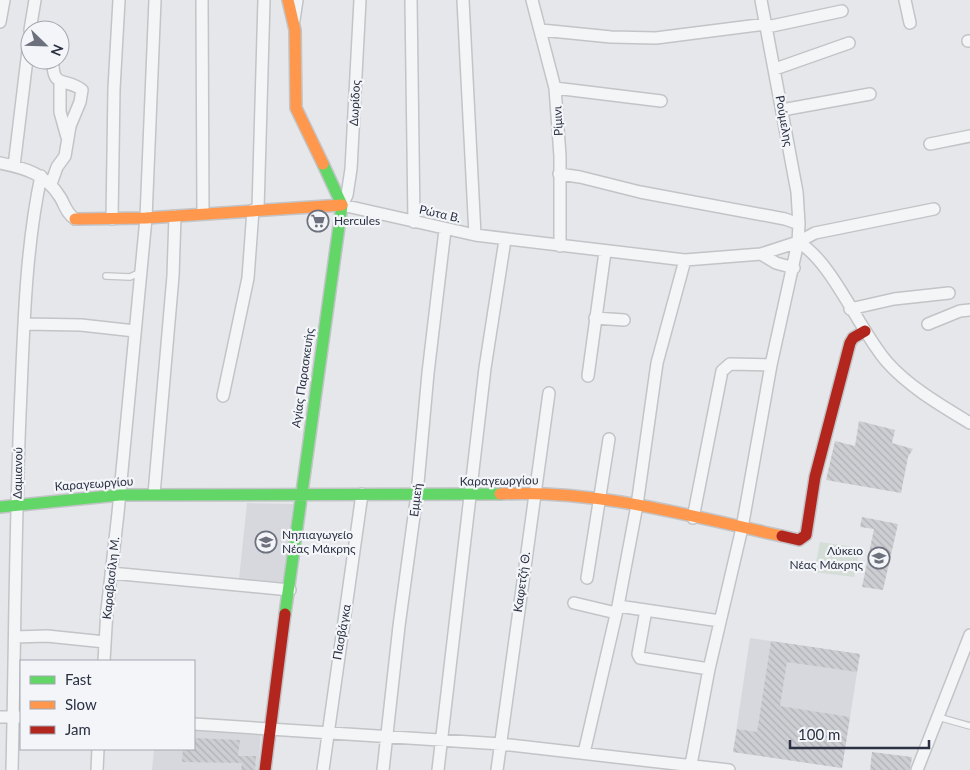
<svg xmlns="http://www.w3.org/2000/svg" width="970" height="770" font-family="Lato,sans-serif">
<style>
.built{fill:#d6d8de}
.park{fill:#d4ddd6}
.building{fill:url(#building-back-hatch)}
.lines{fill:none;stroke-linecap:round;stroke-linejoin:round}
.lane-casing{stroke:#c2c4c7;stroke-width:8}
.street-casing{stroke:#c2c4c7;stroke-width:14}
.fast-casing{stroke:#c2c4c7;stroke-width:14}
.slow-casing{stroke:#c2c4c7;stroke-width:14}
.jam-casing{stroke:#c2c4c7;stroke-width:14}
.lane{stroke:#f4f5f6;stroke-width:5.5}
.street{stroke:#f4f5f6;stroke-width:11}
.fast{stroke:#63d668;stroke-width:11}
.slow{stroke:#ff974d;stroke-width:11}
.jam{stroke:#b3261e;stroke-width:11}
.labels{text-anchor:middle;stroke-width:4.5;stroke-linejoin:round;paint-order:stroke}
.street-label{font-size:12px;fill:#2b3143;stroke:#f3f5f8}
.poi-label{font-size:12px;fill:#2b3143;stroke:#f3f5f8;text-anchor:start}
</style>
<defs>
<pattern id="building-back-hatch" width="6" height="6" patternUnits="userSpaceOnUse" patternTransform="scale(1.25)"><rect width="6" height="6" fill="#ccced2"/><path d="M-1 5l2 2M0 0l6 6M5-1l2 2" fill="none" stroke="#afb1b6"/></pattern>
</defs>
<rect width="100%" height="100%" fill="#e5e7ea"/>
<path class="built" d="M247 503 293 504 283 583 239 579Z
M750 638 860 654 842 768 733 752Z
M194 730 261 732 258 770H152L154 749H194Z"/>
<path class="park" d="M820 542 860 548 854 577 814 572Z"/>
<path class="building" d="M859 421 895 430 892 443 913 449 908 457 901 493 826 480 835 441 855 446Z
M862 517 898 524 883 590 862 587 874 529 860 527Z
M771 641 860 654 857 672 787 662 780 706 850 717 842 768 733 752 737 729 757 732Z
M194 738 240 740 238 756H256L255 770H241L242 763 182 762 183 749H194Z
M872 752 912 757 910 770H870Z"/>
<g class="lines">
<g class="lane-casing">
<path id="lane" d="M106 276 130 277 141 272
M938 717 970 726"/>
</g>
<g class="street-casing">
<path id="street" d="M202 0 203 213
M360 0 351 169 347 195 342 205 475 235 685 260 761 254 798 242 815 233 934 209
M411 0 414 222
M463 0 475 235
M532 0 555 88 560 156V246
M905 0 910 23
M294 20 297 0
M0 22 4 0
M767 27 842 11
M30 30 35 0
M541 30 611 37 656 38 766 24
M968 41H970
M775 69 849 43
M60 82V112L67 137
M555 88 661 101
M782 110 870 94
M930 144 970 136
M0 163C25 168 46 174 60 197 65 205 66 213 75 219
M14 166 30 34
M559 174 580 177 640 192 785 219 799 224
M51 184 57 167 65 156 70 126 80 102 82 90C66 77 52 90 53 60
M258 209 264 0
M112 219 114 89 119 0
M798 242C832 261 859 330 887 362 909 387 942 406 970 423
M761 254 776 263 794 268
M850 309 894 299 949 293
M595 318 624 320
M24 324 81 325 135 331
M928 324 960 311 970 310
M588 376 605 252
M223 396 248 278 253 210
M154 494 173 276 175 216
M693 518 722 371 730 364 771 365
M111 573 290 590
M587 578 609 439
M574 603 616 613
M618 606 720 621
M646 610 638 654 640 658 709 669
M15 637 47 636 105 642
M104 661 107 610 118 513 146 218 155 0
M0 717H21
M194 724 501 744 729 770
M584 753 618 606 637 505 657 363 685 260
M12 770C15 644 15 517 21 391 24 320 26 247 41 176
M97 770 98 749
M323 770 362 494
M383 770 399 626 417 494 428 373 445 230
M438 770 485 368 505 240
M497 770 549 393
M690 770 709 669 742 528 771 365 798 242 799 224 797 192 761 0
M917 770 970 635"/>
</g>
<g class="fast-casing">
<path id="fast" d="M0 507 119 495 500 494
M285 614 342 205 323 164"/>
</g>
<g class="slow-casing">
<path id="slow" d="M288 0 295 30 296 108 323 164
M75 219 146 218 342 205
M500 494C595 489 690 516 782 536"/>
</g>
<g class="jam-casing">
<path id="jam" d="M782 536 799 540 806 535 815 477 850 343 853 338 865 331
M265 770 285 614"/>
</g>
<use href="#lane" class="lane"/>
<use href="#street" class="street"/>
<use href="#fast" class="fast"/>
<use href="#slow" class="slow"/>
<use href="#jam" class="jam"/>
</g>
<defs>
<g id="supermarket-ring" transform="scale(1.125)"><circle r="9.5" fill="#f3f5f8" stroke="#6c717d" stroke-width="1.5"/><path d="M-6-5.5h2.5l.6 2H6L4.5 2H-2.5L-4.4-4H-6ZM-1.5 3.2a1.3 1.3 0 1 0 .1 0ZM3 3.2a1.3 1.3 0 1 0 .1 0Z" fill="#6c717d"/></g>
<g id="school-ring" transform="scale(1.125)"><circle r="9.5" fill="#f3f5f8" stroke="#6c717d" stroke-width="1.5"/><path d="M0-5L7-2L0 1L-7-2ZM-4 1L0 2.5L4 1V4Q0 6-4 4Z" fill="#6c717d"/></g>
</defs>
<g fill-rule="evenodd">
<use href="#supermarket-ring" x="318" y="221"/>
<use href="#school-ring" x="266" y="542"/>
<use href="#school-ring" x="879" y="558"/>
</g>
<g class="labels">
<g class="street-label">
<text transform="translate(355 103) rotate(-87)" y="4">Δωρίδος</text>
<text transform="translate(558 121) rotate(-93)" y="4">Ρίμινι</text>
<text transform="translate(784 121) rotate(80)" y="4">Ρούμελης</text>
<text transform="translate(440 214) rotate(13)" y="4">Ρώτα Β.</text>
<text transform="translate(303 378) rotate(-82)" y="4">Αγίας Παρασκευής</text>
<text transform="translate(18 473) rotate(-89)" y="4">Δαμιανού</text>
<text transform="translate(499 481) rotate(-1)" y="4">Καραγεωργίου</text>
<text transform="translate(94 484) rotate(-4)" y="4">Καραγεωργίου</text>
<text transform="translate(416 500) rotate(-83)" y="4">Εμμεή</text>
<text transform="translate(111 578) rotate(-84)" y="4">Καραβασίλη Μ.</text>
<text transform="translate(522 582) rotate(-82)" y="4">Καφετζή Θ.</text>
<text transform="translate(342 632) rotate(-80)" y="4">Πασβάγκα</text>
</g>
<g class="poi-label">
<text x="334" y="225">Hercules</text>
<text x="282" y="539">Νηπιαγωγείο<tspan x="282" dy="14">Νέας Μάκρης</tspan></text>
<text x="863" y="555" text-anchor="end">Λύκειο<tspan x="863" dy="14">Νέας Μάκρης</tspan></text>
</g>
</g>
<rect x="20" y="660" width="175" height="90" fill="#f3f5f8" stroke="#a3a7b0"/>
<rect x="30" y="676" width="25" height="8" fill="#63d668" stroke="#a3a7b0"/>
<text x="65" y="685" font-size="15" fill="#2b3143">Fast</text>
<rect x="30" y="701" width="25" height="8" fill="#ff974d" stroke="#a3a7b0"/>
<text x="65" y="710" font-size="15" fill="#2b3143">Slow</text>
<rect x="30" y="726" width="25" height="8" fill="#b3261e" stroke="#a3a7b0"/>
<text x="65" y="735" font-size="15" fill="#2b3143">Jam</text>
<g transform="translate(45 45) rotate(113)"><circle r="24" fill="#f3f5f8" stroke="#a3a7b0"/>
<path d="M0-4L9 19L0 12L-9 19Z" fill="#6c717d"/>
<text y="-8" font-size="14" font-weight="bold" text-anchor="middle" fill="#2b3143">N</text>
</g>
<path d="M790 740v8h139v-8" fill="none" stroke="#2b3143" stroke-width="2.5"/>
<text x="798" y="740" font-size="15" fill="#2b3143" stroke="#f3f5f8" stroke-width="4" paint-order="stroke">100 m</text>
</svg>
